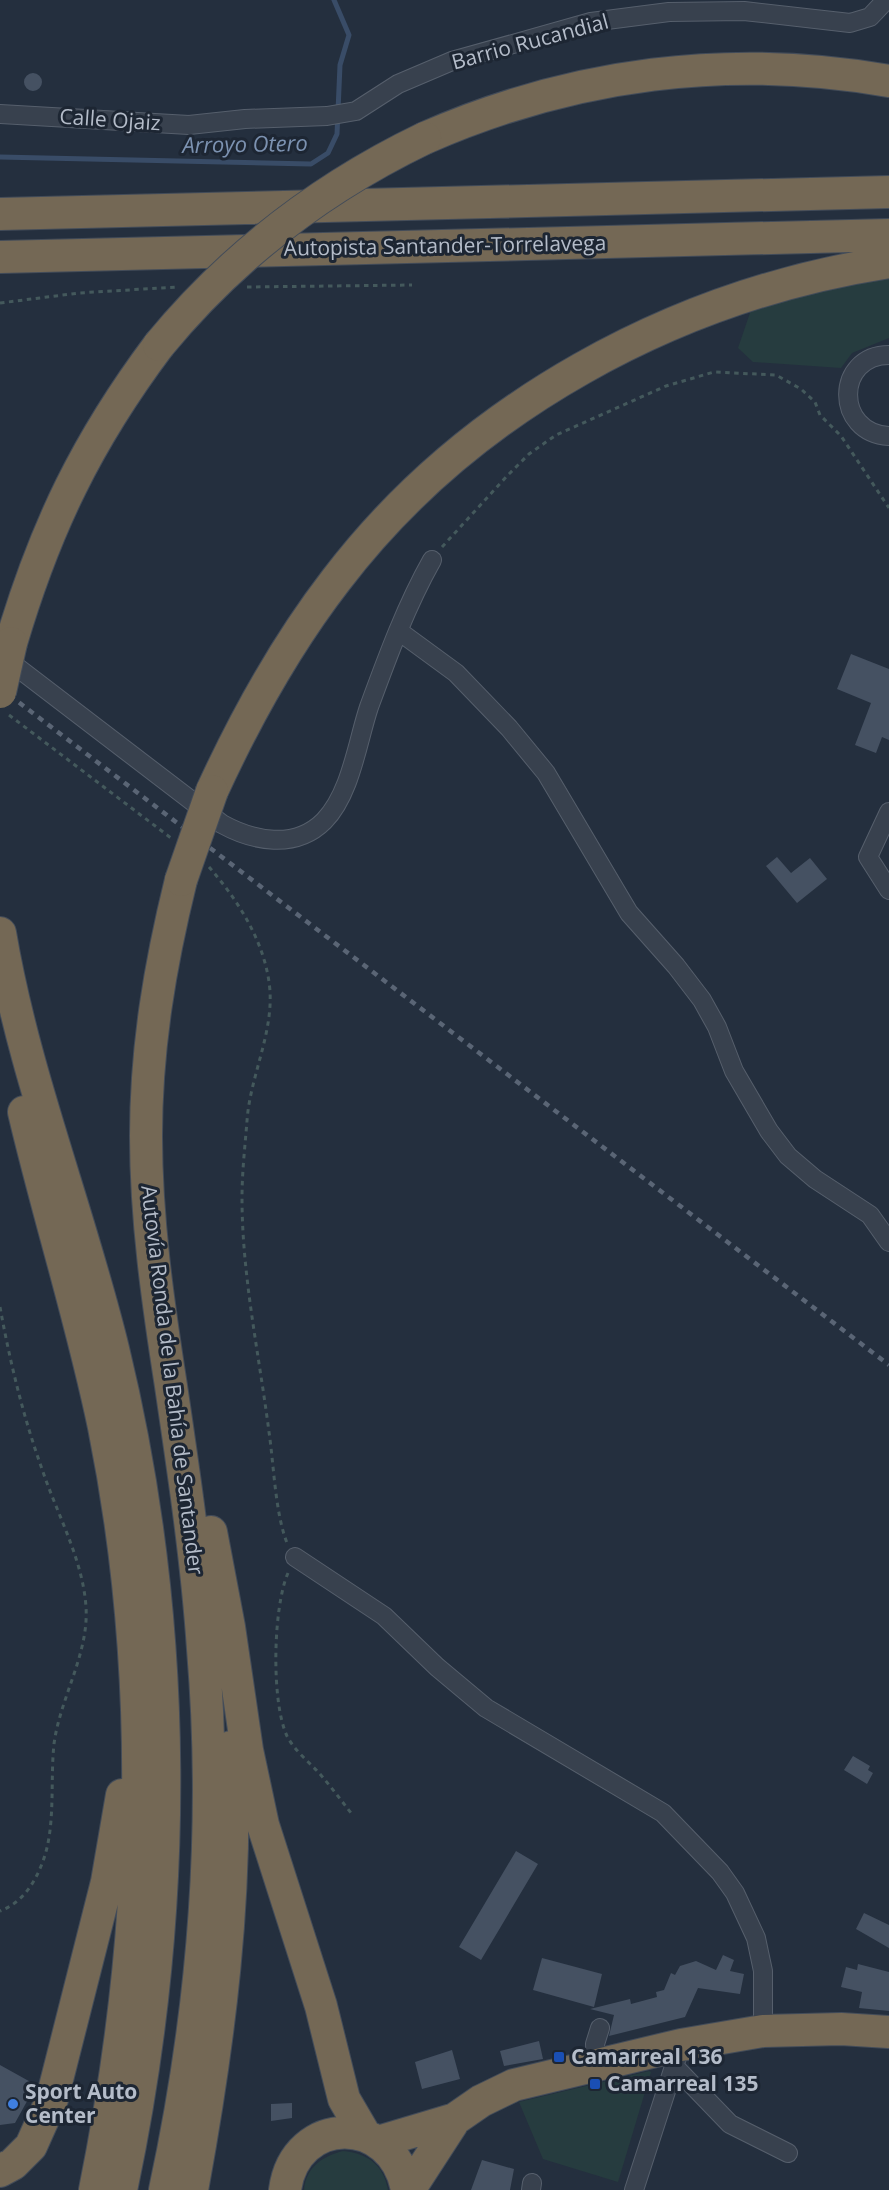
<svg xmlns="http://www.w3.org/2000/svg" width="889" height="2190" font-family="'Open Sans',sans-serif">
<style>
.grass{fill:#263c3f}
.lines{fill:none;stroke-linecap:round;stroke-linejoin:round}
.stream{stroke:#394c67;stroke-width:5}
.building{fill:#455162}
.street-casing{stroke:#565f6c;stroke-width:20}
.highway-casing{stroke:#434c59;stroke-width:34}
.path{stroke:#44595c;stroke-width:3;stroke-dasharray:4.5 4.5;stroke-linecap:butt}
.street{stroke:#38414e;stroke-width:18}
.highway{stroke:#746855;stroke-width:32}
.rail{stroke:#5a6575;stroke-width:4.5;stroke-dasharray:6 6;stroke-linecap:butt}
.highway-bridge-casing{stroke:#434c59;stroke-width:34;stroke-linecap:butt}
.highway-bridge{stroke:#746855;stroke-width:32}
.transit-dot{fill:#1a4fb4;stroke:#1d2633;stroke-width:2}
.shop-dot{fill:#3f7fe0;stroke:#1d2633;stroke-width:2}
.labels{text-anchor:middle;stroke-width:6;stroke-linejoin:round;paint-order:stroke}
.street-label{font-size:21px;fill:#b4bcc9;stroke:#1d2633}
.poi-label{font-size:21px;font-weight:bold;fill:#b4bcc9;stroke:#1d2633;text-anchor:start}
.water-label{font-size:22px;font-style:italic;fill:#7c92b1;stroke:#1d2633}
</style>
<rect width="100%" height="100%" fill="#242f3e"/>
<path class="grass" d="M889 273V338L852 353 841 368 753 362 738 348 752 307Z
M649 2071 651 2072 618 2182 543 2159 519 2102Z
M343 2151C367 2153 384 2165 388 2190H304C306 2167 323 2156 343 2151Z"/>
<g class="lines">
<path class="stream" d="M0 157 311 164 328 153 337 134 340 65 349 35 334 0"/>
</g>
<path class="building" d="M24 82a9 9 0 1 1 18 0a9 9 0 1 1-18 0Z
M851 654 889 669V740L882 737 876 753 855 745 871 703 837 689Z
M777 857 791 873 810 858 827 879 797 903 766 866Z
M853 1756 870 1766 868 1770 873 1773 867 1784 844 1770Z
M516 1851 538 1864 481 1960 459 1947Z
M864 1913 889 1925V1948L856 1929Z
M723 1955 734 1960 730 1971 744 1974 740 1994 698 1988 685 2017 609 2036 614 2015 590 2009 630 1999 631 2004 657 1997 656 1992 664 1990 671 1973 675 1975 680 1966 696 1961 716 1970Z
M542 1958 602 1974 594 2007 533 1990Z
M858 1964 889 1972V2011L859 2008 862 1992 841 1987 846 1967 857 1970Z
M539 2041 543 2059 504 2066 500 2051Z
M452 2050 460 2079 422 2089 415 2062Z
M0 2065 36 2085 15 2123 0 2125Z
M292 2103V2118L271 2121V2104Z
M482 2160 514 2169 510 2190H471Z"/>
<g class="lines">
<g class="street-casing">
<path id="street" d="M0 114 189 125 245 119 327 116 356 111 398 84 452 61 591 22 669 12 744 11 850 23 870 17 886 0
M889 355C835 355 834 433 889 436
M400 632 456 673 509 728 546 773 629 913 676 966 702 1000 717 1027 734 1071 769 1131 788 1156 815 1179 870 1215 889 1242
M1 655 222 824C253 841 295 850 324 821 351 793 357 743 369 707 387 658 406 606 432 560
M889 812 868 857 889 890
M295 1557 384 1616 437 1667 486 1708 663 1813 720 1872 735 1893 756 1938 763 1971V2031
M596 2064 595 2044 600 2028
M674 2066 730 2124 788 2153
M531 2190 532 2183
M634 2190 681 2045"/>
</g>
<g class="highway-casing">
<path id="highway" d="M425 138C573 73 730 53 889 81
M0 214 889 192
M0 257 889 235
M11 643C45 528 87 441 159 345
M212 791C246 717 285 646 336 580 468 407 675 295 889 262
M0 933C24 1075 79 1209 113 1349 180 1625 180 1912 121 2190
M24 1112C49 1218 82 1321 104 1427 155 1680 146 1938 95 2190
M211 1532 229 1627 247 1750 263 1825 321 2006 344 2099 365 2135
M378 2142 455 2119 481 2101 514 2085 681 2045 763 2031 841 2029 889 2032
M0 2171 13 2164 31 2146 52 2099 107 1882 122 1795
M165 2190C203 2014 218 1829 203 1649 197 1561 184 1474 171 1386 158 1303 146 1220 146 1136 146 1048 160 965 181 880
M192 2190C219 2043 238 1896 231 1747
M285 2190C295 2114 393 2113 407 2190
M409 2190 455 2119"/>
</g>
<path class="path" d="M247 287 412 285
M0 303 79 293 177 287
M442 547 507 476 529 454 556 435 666 386 714 372 776 375 801 389 815 402 820 415 841 436 889 508
M9 715 171 838
M209 867C237 899 263 939 269 982 276 1029 250 1075 247 1121 245 1146 242 1172 242 1198 242 1276 259 1354 269 1432 274 1466 275 1512 287 1543
M0 1307C10 1362 23 1416 42 1469 57 1514 83 1560 86 1607 89 1654 60 1698 54 1744 50 1781 56 1826 43 1861 35 1883 22 1903 0 1911
M288 1573C273 1607 271 1702 287 1736 294 1750 309 1762 320 1774 331 1787 341 1800 351 1813"/>
<use href="#street" class="street"/>
<use href="#highway" class="highway"/>
<path class="rail" d="M0 688 889 1365"/>
<g class="highway-bridge-casing">
<path id="highway-bridge" d="M159 345C233 255 321 188 425 138
M0 692 11 643
M181 880 212 791"/>
</g>
<use href="#highway-bridge" class="highway-bridge"/>
</g>
<g class="transit-dot">
<rect x="553" y="2051" width="12" height="12" rx="3"/>
<rect x="589" y="2078" width="12" height="12" rx="3"/>
</g>
<circle class="shop-dot" cx="13" cy="2104" r="6"/>
<g class="labels">
<g class="street-label">
<text transform="translate(530 42) rotate(-15)" y="7">Barrio Rucandial</text>
<text transform="translate(110 120) rotate(4)" y="7">Calle Ojaiz</text>
<text transform="translate(445 246) rotate(-1)" y="7">Autopista Santander-Torrelavega</text>
<text transform="translate(172 1380) rotate(83)" y="7">Autovía Ronda de la Bahía de Santander</text>
</g>
<g class="poi-label">
<text x="571" y="2064">Camarreal 136</text>
<text x="607" y="2091">Camarreal 135</text>
<text x="25" y="2099">Sport Auto<tspan x="25" dy="24">Center</tspan></text>
</g>
<g class="water-label">
<text transform="translate(245 144) rotate(-1)" y="8">Arroyo Otero</text>
</g>
</g>
</svg>
